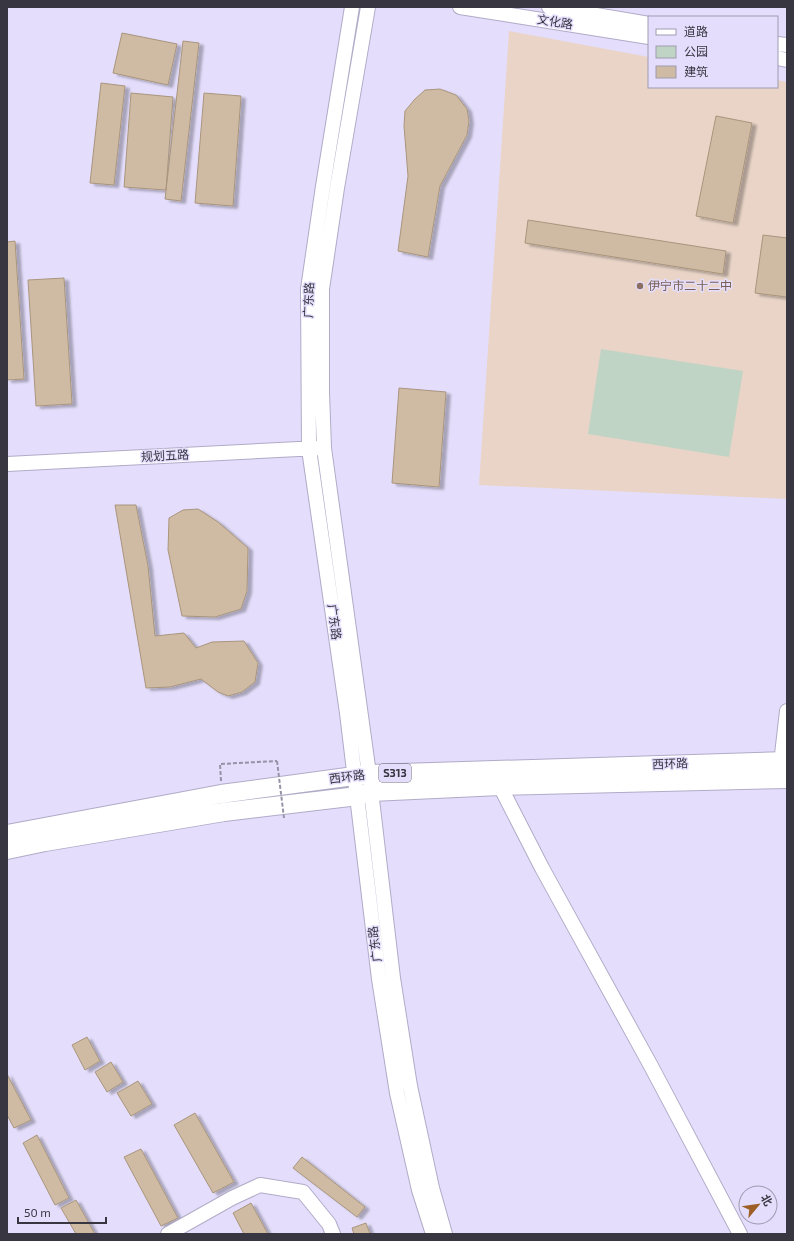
<svg xmlns="http://www.w3.org/2000/svg" width="794" height="1241" font-family="'Exo 2','Noto Sans SC',sans-serif">
<style>
.education{fill:#e9d4c7}
.green{fill:#c0d4c5}
.building{fill:#cfbba3;stroke:#a9957d;filter:url(#shadow)}
.lines{fill:none;stroke-linecap:round;stroke-linejoin:round}
.minor-casing{stroke:#b1abc7;stroke-width:16}
.major-casing{stroke:#b1abc7;stroke-width:20}
.path{stroke:#9692a8;stroke-width:2;stroke-dasharray:4 2;stroke-linecap:butt}
.minor{stroke:#fff;stroke-width:14}
.major{stroke:#fff;stroke-width:18}
.path-bridge{stroke:#9692a8;stroke-width:2;stroke-dasharray:4 2;stroke-linecap:butt}
.education-dot{fill:#8d6e63;stroke:#e4defc;stroke-width:1.5}
.labels{text-anchor:middle;stroke-width:3;stroke-linejoin:round;paint-order:stroke}
.shield{fill:#e4defc;stroke:#6c6879;stroke-width:1}
.shield-label{font-size:11px;font-weight:bold;fill:#383641}
.street-label{font-size:12px;fill:#383641;stroke:#e4defc}
.education-label{font-size:12px;fill:#785e54;stroke:#e4defc;text-anchor:start}
</style>
<defs>
<filter id="shadow"><feDropShadow dx="4.5" dy="2.5" stdDeviation="1" flood-color="#0004"/></filter>
</defs>
<rect width="100%" height="100%" fill="#e4defc"/>
<path class="education" d="M509 31 649 57V87H777V80L787 82V499L479 485Z"/>
<path class="green" d="M601 349 743 371 729 457 588 434Z"/>
<path class="building" d="M122 33 177 44 168 85 113 73Z
M183 41 199 43 181 201 165 199Z
M101 83 125 86 114 185 90 183Z
M440 89 456 95 467 109 469 121 467 135 440 186 428 257 398 251 408 176 404 126 405 111 415 99 425 90Z
M131 93 173 97 166 190 124 187Z
M204 93 241 96 233 206 195 203Z
M716 116 752 123 733 223 696 216Z
M528 220 726 251 723 274 525 243Z
M763 235 787 238V297L755 293Z
M15 241 24 379 7 380V242Z
M64 278 72 404 36 406 28 280Z
M399 388 446 392 439 487 392 483Z
M115 505H136L148 566 155 636 184 633 196 648 212 642 244 641 258 663 255 682 242 692 228 696 218 692 201 679 170 687 146 688Z
M198 509 218 522 248 548 247 591 241 609 215 617 182 616 168 550 169 518 183 510Z
M87 1037 100 1061 85 1070 72 1045Z
M111 1062 123 1082 107 1092 95 1072Z
M7 1074 31 1120 14 1128 7 1115Z
M138 1081 152 1104 131 1116 117 1093Z
M195 1113 234 1182 213 1193 174 1125Z
M37 1135 69 1198 55 1205 23 1143Z
M141 1149 178 1218 161 1226 124 1157Z
M302 1157 365 1207 357 1217 293 1168Z
M76 1200 95 1234H76L61 1208Z
M251 1203 268 1234H244L233 1213Z
M366 1223 370 1234H354L352 1228Z"/>
<g class="lines">
<g class="minor-casing">
<path id="minor" d="M352 7 323 186 308 289 309 449 347 713 379 979 397 1093 419 1190 433 1234
M368 7 337 188 322 289V392L324 448 369 774 393 978 410 1086 432 1188 445 1234
M460 7 649 37
M549 7 649 24
M777 44 787 45
M777 58 787 60
M7 464 318 448
M780 772 787 711
M500 786 542 868 651 1066 740 1234
M168 1234 232 1198 260 1185 303 1192 329 1224 333 1234"/>
</g>
<g class="major-casing">
<path id="major" d="M7 834 221 794 369 774 787 761
M7 850 45 842 224 812 358 796 371 792 500 786 787 779"/>
</g>
<path class="path" d="M221 781 220 764 277 761"/>
<use href="#minor" class="minor"/>
<use href="#major" class="major"/>
<path class="path-bridge" d="M277 761 284 818"/>
</g>
<circle class="education-dot" cx="640" cy="286" r="4"/>
<g class="labels">
<rect class="shield" x="379" y="764" width="32" height="18" rx="3"/>
<g class="shield-label">
<text x="395" y="777">S313</text>
</g>
<g class="street-label">
<text transform="translate(555 22) rotate(9)" y="4">文化路</text>
<text transform="translate(309 300) rotate(-88)" y="4">广东路</text>
<text transform="translate(165 456) rotate(-3)" y="4">规划五路</text>
<text transform="translate(334 622) rotate(82)" y="4">广东路</text>
<text transform="translate(670 764) rotate(-2)" y="4">西环路</text>
<text transform="translate(347 777) rotate(-7)" y="4">西环路</text>
<text transform="translate(375 944) rotate(-97)" y="4">广东路</text>
</g>
<g class="education-label">
<text x="648" y="290">伊宁市二十二中</text>
</g>
</g>
<rect width="794" height="1241" fill="none" stroke="#383641" stroke-width="16"/>
<rect x="648" y="16" width="130" height="72" fill="#e4defc" stroke="#9f9bb1"/>
<rect x="656" y="29" width="20" height="6" fill="#ffffff" stroke="#9f9bb1"/>
<text x="684" y="36" font-size="12" fill="#383641">道路</text>
<rect x="656" y="46" width="20" height="12" fill="#c0d4c5" stroke="#9f9bb1"/>
<text x="684" y="56" font-size="12" fill="#383641">公园</text>
<rect x="656" y="66" width="20" height="12" fill="#cfbba3" stroke="#9f9bb1"/>
<text x="684" y="76" font-size="12" fill="#383641">建筑</text>
<g transform="translate(758 1205) rotate(61)"><circle r="19" fill="#e4defc" stroke="#9f9bb1"/>
<path d="M0-3L7 15L0 10L-7 15Z" fill="#9e5f26"/>
<text y="-6" font-size="11" font-weight="bold" text-anchor="middle" fill="#383641">北</text>
</g>
<path d="M18 1217v6h88v-6" fill="none" stroke="#383641" stroke-width="2"/>
<text x="24" y="1217" font-size="12" fill="#383641" stroke="#e4defc" stroke-width="3" paint-order="stroke">50 m</text>
</svg>
